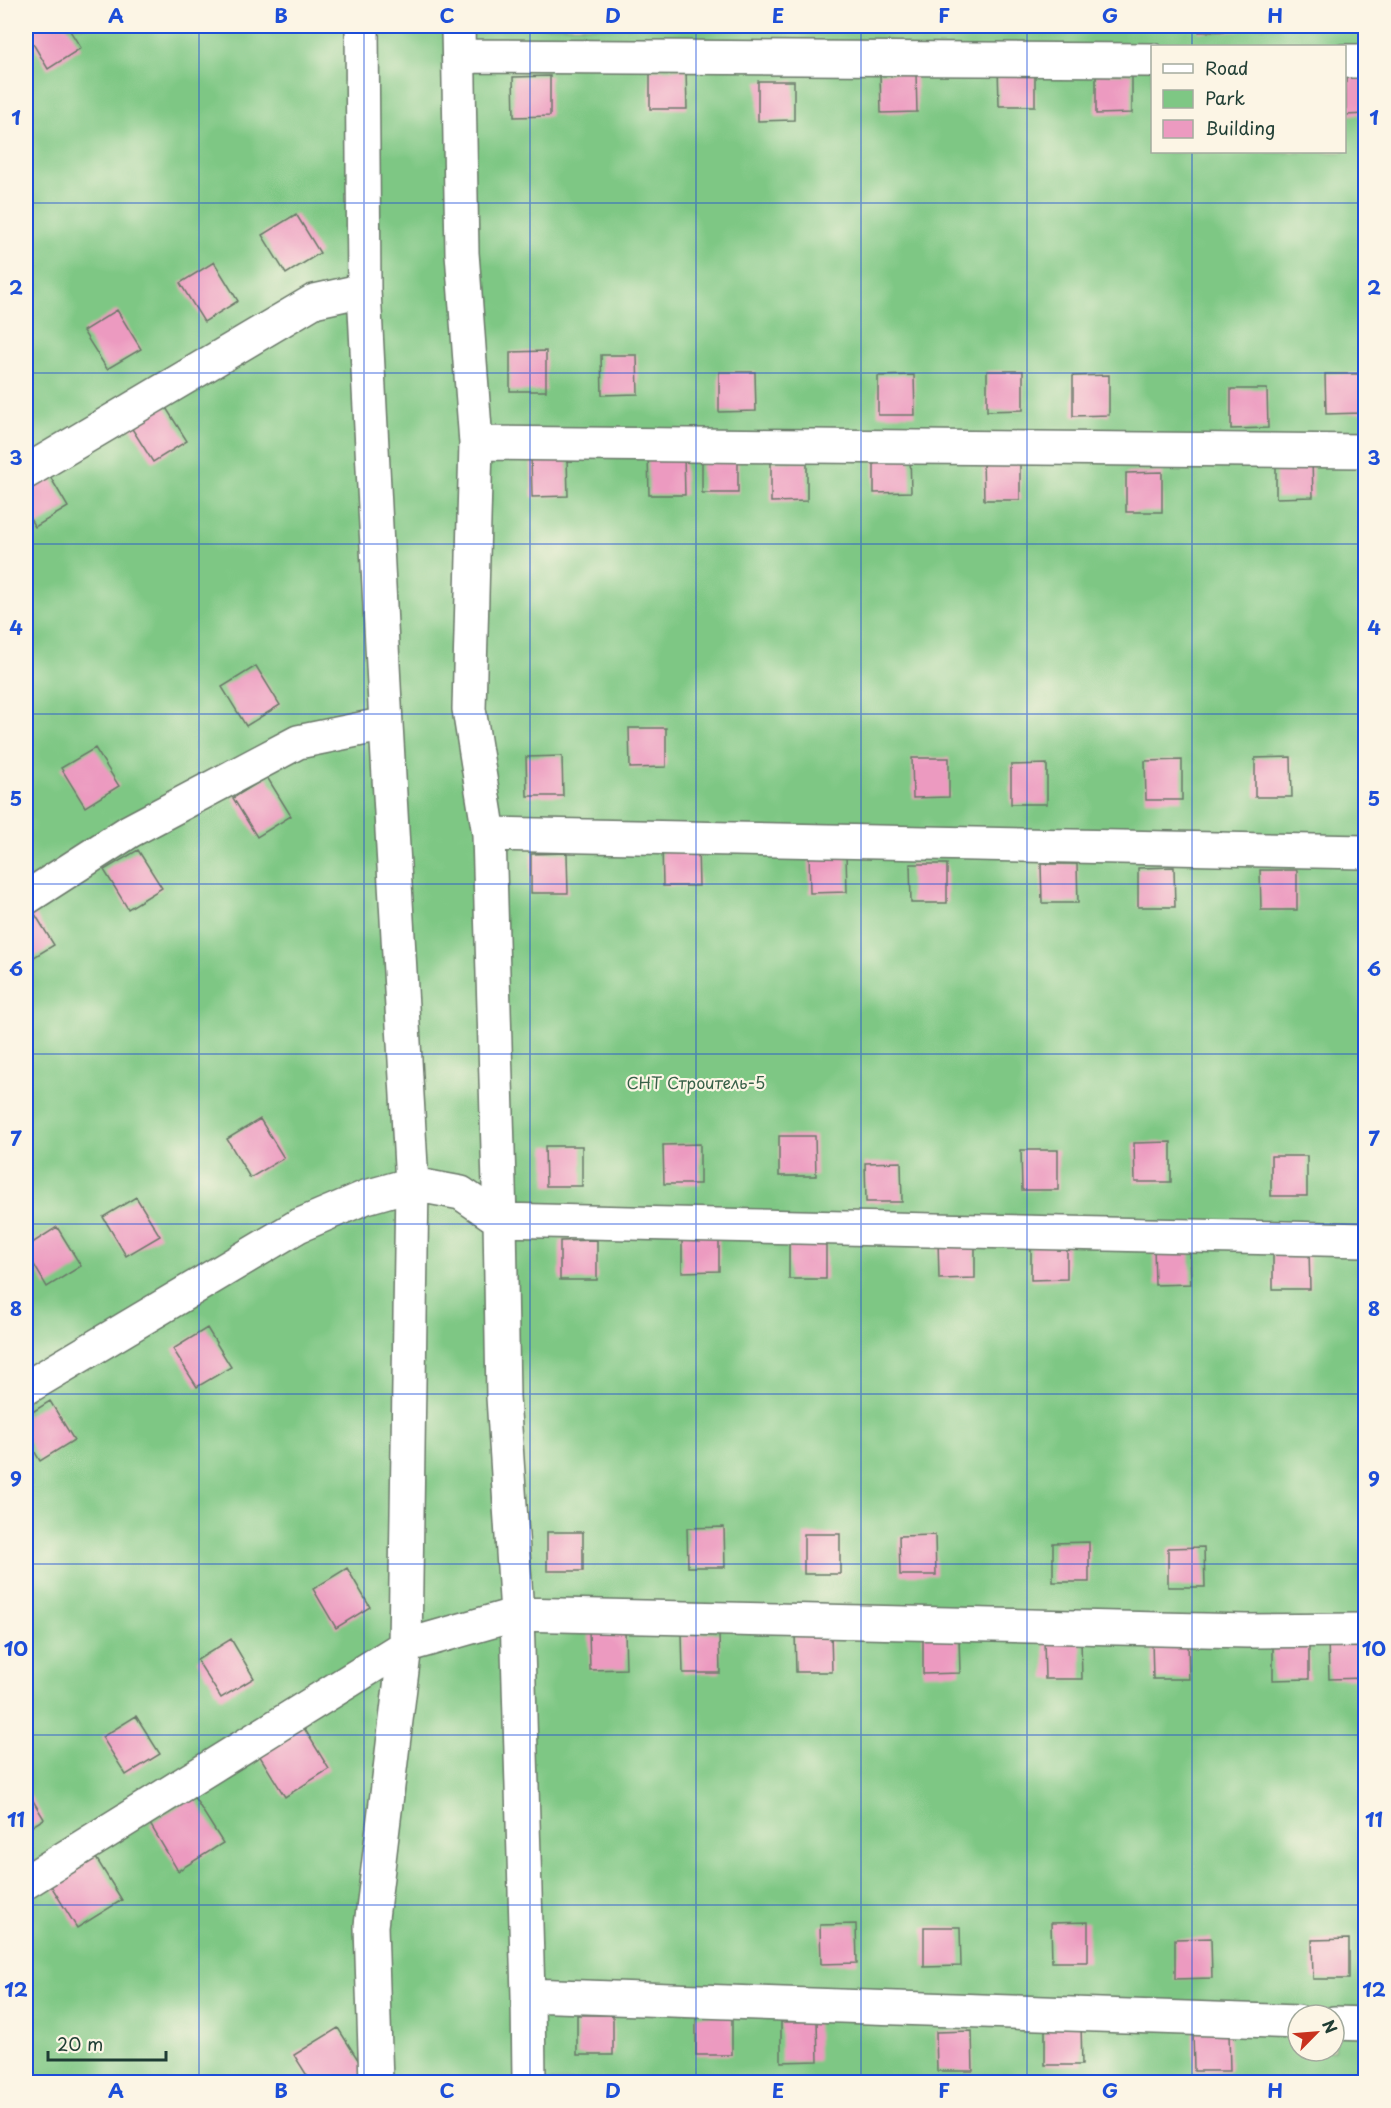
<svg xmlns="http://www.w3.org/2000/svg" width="1391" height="2108" font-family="'Playpen Sans',sans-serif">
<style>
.green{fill:#7ec784;stroke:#4e825c;stroke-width:1.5;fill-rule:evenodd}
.building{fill:#ec9ac0}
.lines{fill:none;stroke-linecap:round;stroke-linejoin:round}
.minor-casing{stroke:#6a7869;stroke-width:36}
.minor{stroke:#fff;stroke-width:33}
.grid{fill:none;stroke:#1d4ed8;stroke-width:1.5;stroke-opacity:0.55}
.labels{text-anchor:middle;stroke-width:4.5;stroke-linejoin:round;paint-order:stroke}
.park-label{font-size:16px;fill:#376048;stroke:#fcf5e5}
.neatline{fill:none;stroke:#1d4ed8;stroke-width:2}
.grid-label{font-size:20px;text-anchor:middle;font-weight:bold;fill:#1d4ed8}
</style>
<rect width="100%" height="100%" fill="#fcf5e5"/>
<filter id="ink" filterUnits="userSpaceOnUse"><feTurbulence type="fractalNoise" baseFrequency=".0167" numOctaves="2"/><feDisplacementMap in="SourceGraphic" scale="12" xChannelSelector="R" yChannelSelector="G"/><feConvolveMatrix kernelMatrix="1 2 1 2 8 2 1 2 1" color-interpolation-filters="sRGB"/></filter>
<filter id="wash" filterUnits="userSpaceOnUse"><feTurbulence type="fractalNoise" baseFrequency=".008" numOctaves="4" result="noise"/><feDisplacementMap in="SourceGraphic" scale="24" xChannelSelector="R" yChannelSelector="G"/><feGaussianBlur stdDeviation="1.35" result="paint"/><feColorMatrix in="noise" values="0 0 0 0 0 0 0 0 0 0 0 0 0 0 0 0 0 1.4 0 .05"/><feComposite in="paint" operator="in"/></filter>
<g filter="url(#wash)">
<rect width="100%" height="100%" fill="#f6e5cc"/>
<path class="green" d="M26 26H1365V2082H26ZM1152 46H1344V152H1152ZM1298 2015H1334V2051H1298Z"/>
<g id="blocks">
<path class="building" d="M31 26H67L81 48 48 69 26 32V29Z
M1199 26H1240V31L1199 32Z
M998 66H1035V106H999Z
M686 69 687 109H650V70Z
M880 73H916L917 112 881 113Z
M1096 74H1132V113L1096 114Z
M1346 75H1366V114L1346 115Z
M550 76V116L514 117 513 77Z
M758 81H794V120L758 121Z
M296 214 320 253 286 274 262 235Z
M214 262 238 301 204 322 180 283Z
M117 310 141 349 107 369 83 331Z
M546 351V391H510V352Z
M601 355H637L638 394 602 395Z
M987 371H1023V410L987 411Z
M719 372H755L756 411 719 412Z
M1325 374H1362V413L1326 414Z
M914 375 915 415H878V376Z
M1109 375V415L1073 416V376Z
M1231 389H1267L1268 428 1231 429Z
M163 403 187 441 153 462 129 424Z
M738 453V493H702V454Z
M874 453H910L911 492 874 493Z
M684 455 685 495H649L648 456Z
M531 457H567L568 496 532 497Z
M1276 458H1312L1313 497 1276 498Z
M983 460H1020V500H984Z
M771 462H807V501L771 502Z
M45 468 68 507 35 527 26 513V480Z
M1162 472V512H1126V473Z
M256 666 280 705 246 726 222 687Z
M629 728H666V767L630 768Z
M95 748 119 786 85 807 61 768Z
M562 756 563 796H527L526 757Z
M1291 757 1292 797H1255V758Z
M912 758H949V797L913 798Z
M1182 760V800H1146L1145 761Z
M1047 764V804H1011V765Z
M267 777 291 816 257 837 233 798Z
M662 847H698L699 886H663Z
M138 850 162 888 128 909 104 870Z
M567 853 568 893H531V854Z
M809 853H846L847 892 810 893Z
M910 864H947V903H911Z
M1041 864H1077L1078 903H1042Z
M1174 867 1175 907H1138V868Z
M1260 870H1297V910H1261Z
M30 906 54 945 26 962V908Z
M260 1119 284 1158 250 1178 227 1139Z
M779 1136H815L816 1176H779Z
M1171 1142V1182H1135L1134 1143Z
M700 1144V1184H664L663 1145Z
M545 1146H582V1186H546Z
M1021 1150H1058V1190H1022Z
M1271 1156H1307V1196H1271Z
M901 1162 902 1202H866L865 1163Z
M136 1197 160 1236 126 1256 103 1217Z
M57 1227 81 1266 47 1287 26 1251V1247Z
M682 1232H719V1271L682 1272Z
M789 1239H826V1279H789Z
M938 1239H975V1278L939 1279Z
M597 1240V1280H560V1241Z
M1031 1240H1067V1279L1031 1280Z
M1154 1245H1190L1191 1284 1155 1285Z
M1273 1249H1309L1310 1289H1273Z
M207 1328 231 1367 197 1387 173 1349Z
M50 1401 74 1440 40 1461 26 1437V1416Z
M724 1527 725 1567H688L687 1528Z
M547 1532H583V1571H547Z
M804 1534H840V1574H804Z
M935 1535 936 1575H900L899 1536Z
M1089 1542V1582H1053V1543Z
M1204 1547 1205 1587H1168V1548Z
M347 1568 370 1607 336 1628 313 1589Z
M589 1630H625L626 1669 590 1670Z
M831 1632 832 1672H796L795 1633Z
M719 1633 720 1673H683L682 1634Z
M959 1634 960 1673 923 1674V1635Z
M231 1639 254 1678 221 1698 197 1660Z
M1081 1639 1082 1679H1045L1044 1640Z
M1328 1639H1364L1365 1678 1329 1679Z
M1152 1640H1188L1189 1679H1153Z
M1273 1640H1309V1679L1273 1680Z
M136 1716 160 1754 126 1775 102 1737Z
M301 1723 329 1769 285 1797 256 1750Z
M26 1789 44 1819 26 1830Z
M194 1797 223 1843 178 1871 150 1824Z
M93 1853 122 1900 77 1928 48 1881Z
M1088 1922V1962H1052L1051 1923Z
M856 1924 857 1963 821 1964 820 1925Z
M924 1927H960L961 1966 924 1967Z
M1211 1938 1212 1978 1175 1979V1939Z
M1349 1939V1979H1313L1312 1940Z
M577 2015H613V2055H577Z
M732 2015V2055H696V2016Z
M817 2021 818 2061 781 2062V2022Z
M1081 2025 1082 2065H1045V2026Z
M338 2028 367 2074 354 2082H311L294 2055Z
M972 2031 973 2071H937L936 2032Z
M1193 2032H1229L1230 2071H1194Z"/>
</g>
</g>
<g filter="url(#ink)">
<use href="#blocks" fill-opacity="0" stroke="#6a7869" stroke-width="1.5"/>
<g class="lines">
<g class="minor-casing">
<path id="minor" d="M362 26 364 290 386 724 412 1184 405 1646 371 1926 376 2082
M458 26 462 253 476 443 469 709 489 834 500 1220 503 1397 517 1614 528 1995 529 2082
M459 56 1152 60
M1344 61H1366
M476 443 1366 451
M26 472 314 301 364 290
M489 834 1366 852
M26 898 130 831 298 742 386 724
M26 1388 298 1226 366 1197 412 1184 461 1193 500 1220 1366 1240
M26 1882 405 1646 517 1614 1247 1631 1366 1630
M528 1995 1298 2022
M1334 2023 1366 2024"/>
</g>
<use href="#minor" class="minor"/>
</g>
</g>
<path class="grid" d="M199 26V2082M364 26V2082M530 26V2082M696 26V2082M861 26V2082M1027 26V2082M1192 26V46M1192 152V2082M26 203H1366M26 373H1366M26 544H1366M26 714H1366M26 884H1366M26 1054H1366M26 1224H1366M26 1394H1366M26 1564H1366M26 1735H1366M26 1905H1366"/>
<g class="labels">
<g class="park-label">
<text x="696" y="1089">СНТ Строитель-5</text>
</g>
</g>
<rect width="1391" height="2108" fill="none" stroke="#fcf5e5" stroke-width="66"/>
<rect x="1151" y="45" width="195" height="108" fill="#fcf5e5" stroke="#a4ab9e" stroke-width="1.5"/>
<rect x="1163" y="64" width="30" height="9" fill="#ffffff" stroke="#a4ab9e" stroke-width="1.5"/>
<text x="1205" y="75" font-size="18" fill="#1f3d34">Road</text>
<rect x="1163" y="90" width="30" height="18" fill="#7ec784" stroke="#a4ab9e" stroke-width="1.5"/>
<text x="1205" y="105" font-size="18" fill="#1f3d34">Park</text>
<rect x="1163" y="120" width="30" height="18" fill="#ec9ac0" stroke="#a4ab9e" stroke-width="1.5"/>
<text x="1205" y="135" font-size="18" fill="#1f3d34">Building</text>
<g transform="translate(1316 2033) rotate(65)"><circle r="28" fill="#fcf5e5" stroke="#a4ab9e" stroke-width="1.5"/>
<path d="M0-4.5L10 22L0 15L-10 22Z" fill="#c8321e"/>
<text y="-9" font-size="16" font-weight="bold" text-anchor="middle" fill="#1f3d34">N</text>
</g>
<path d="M48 2051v9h118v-9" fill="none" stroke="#1f3d34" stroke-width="3"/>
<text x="57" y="2051" font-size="18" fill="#1f3d34" stroke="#fcf5e5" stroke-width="4.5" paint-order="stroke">20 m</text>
<rect x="33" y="33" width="1325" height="2042" class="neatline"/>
<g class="grid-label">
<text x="116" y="23">A</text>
<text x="281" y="23">B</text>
<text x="447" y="23">C</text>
<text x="613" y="23">D</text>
<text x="778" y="23">E</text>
<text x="944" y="23">F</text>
<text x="1110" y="23">G</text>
<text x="1275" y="23">H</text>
<text x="16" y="125">1</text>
<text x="1374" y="125">1</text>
<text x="16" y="295">2</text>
<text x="1374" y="295">2</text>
<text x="16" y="465">3</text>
<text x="1374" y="465">3</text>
<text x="16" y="635">4</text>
<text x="1374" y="635">4</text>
<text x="16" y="806">5</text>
<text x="1374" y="806">5</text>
<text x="16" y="976">6</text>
<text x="1374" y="976">6</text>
<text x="16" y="1146">7</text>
<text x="1374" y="1146">7</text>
<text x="16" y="1316">8</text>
<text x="1374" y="1316">8</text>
<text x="16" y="1486">9</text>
<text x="1374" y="1486">9</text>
<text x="16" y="1656">10</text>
<text x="1374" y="1656">10</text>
<text x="16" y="1827">11</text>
<text x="1374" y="1827">11</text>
<text x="16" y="1997">12</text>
<text x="1374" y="1997">12</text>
<text x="116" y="2098">A</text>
<text x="281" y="2098">B</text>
<text x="447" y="2098">C</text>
<text x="613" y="2098">D</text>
<text x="778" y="2098">E</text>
<text x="944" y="2098">F</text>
<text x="1110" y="2098">G</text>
<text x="1275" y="2098">H</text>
</g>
</svg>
